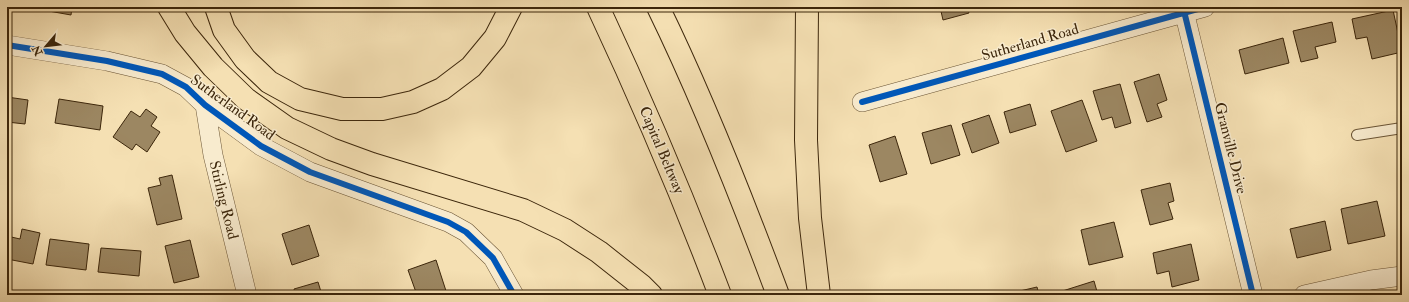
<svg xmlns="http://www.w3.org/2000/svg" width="1409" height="302" font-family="'IM FELL Double Pica',serif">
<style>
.building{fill:#9c8762;stroke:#3c260b}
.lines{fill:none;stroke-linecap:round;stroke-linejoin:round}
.lane-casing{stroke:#6a5435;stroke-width:12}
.street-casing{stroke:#6a5435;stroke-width:20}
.highway-casing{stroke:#3c260b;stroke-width:24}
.lane{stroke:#f8ebce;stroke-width:10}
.street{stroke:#f8ebce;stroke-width:19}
.highway{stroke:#f5e0b3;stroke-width:22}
.cycleway-casing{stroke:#f8ebce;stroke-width:8}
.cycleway{stroke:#0057b8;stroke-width:6}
.labels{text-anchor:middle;stroke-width:3;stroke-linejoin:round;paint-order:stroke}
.street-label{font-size:15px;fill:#3c260b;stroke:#f8ebce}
</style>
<rect width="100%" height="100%" fill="#f5e0b3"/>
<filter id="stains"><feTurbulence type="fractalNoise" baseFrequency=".005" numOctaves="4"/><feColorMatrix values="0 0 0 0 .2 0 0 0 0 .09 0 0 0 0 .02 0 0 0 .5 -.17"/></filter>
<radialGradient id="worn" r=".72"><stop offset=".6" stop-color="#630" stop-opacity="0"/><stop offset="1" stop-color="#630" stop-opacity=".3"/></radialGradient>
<path class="building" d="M44 7H72L71 15 43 10Z
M940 7H967L969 13 943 20Z
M1393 10 1402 52 1372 59 1367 37 1356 39 1352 19Z
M1332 22 1336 42 1315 47 1318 58 1301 62 1293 31Z
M1283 38 1289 63 1245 74 1239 50Z
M1159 74 1167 100 1157 104 1162 117 1147 122 1134 82Z
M1120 84 1131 123 1115 128 1112 117 1102 120 1093 91Z
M7 97 28 100 25 124 7 122Z
M59 99 103 106 100 130 55 123Z
M1082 100 1097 141 1066 152 1051 111Z
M1030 104 1036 125 1010 133 1004 112Z
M146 109 157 117 151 126 160 132 147 152 136 144 132 150 113 137 131 111 140 117Z
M989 115 999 143 972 153 962 124Z
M951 125 960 155 931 164 922 133Z
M895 136 907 174 880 182 869 145Z
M172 175 182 219 157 225 148 188 161 185 159 178Z
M1170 183 1174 201 1168 203 1173 219 1150 225 1141 190Z
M1377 201 1385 236 1348 244 1341 209Z
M1325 221 1331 250 1297 258 1290 229Z
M1114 222 1123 257 1089 265 1081 230Z
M309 225 319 256 292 265 282 234Z
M22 229 40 233 33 264 7 259V236L20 239Z
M50 239 89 244 86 270 46 265Z
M190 240 199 277 174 283 165 246Z
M1191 244 1199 280 1172 287 1169 271 1157 274 1153 253Z
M101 248 141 251 139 276 98 272Z
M436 260 447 294 417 295 408 270Z
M1094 281 1098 295H1053V294Z
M318 282 322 295H295L294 289Z
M1037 287 1039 295H1008L1007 294Z"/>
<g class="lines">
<g class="lane-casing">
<path id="lane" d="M1357 135 1402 128"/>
</g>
<g class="street-casing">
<path id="street" d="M1183 7 1253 295
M7 45 107 61 162 74 186 87 205 105 261 146 310 172 448 222 466 232 493 258 514 295
M862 102 1205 7
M205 105 213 155 247 295
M1304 295 1371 280 1402 276"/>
</g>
<g class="highway-casing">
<path id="highway" d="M169 7 185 33 213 67 246 99 287 128 331 149 372 164 523 210 565 230 599 252 642 286 651 295
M216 7 224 30 245 59 269 82 300 99 342 109H382L413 102 442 89 471 67 495 38 511 7
M598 7C642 101 683 197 720 295
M658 7C704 101 742 198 778 295
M807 7 806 140 810 218 819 295"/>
</g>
<use href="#lane" class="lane"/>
<use href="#street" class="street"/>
<use href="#highway" class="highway"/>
<g class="cycleway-casing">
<path id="cycleway" d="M1183 7 1253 295
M7 45 107 61 162 74 186 87 205 105 261 146 310 172 448 222 466 232 493 258 514 295
M862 102 1205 7"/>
</g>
<use href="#cycleway" class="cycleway"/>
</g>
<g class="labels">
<g class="street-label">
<text transform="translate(1030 42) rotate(-16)" y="5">Sutherland Road</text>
<text transform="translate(233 107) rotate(36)" y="5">Sutherland Road</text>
<text transform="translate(1231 148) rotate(76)" y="5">Granville Drive</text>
<text transform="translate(662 150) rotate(67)" y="5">Capital Beltway</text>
<text transform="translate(224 200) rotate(76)" y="5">Stirling Road</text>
</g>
</g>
<rect width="1409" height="302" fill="none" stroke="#f5e0b3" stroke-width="24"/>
<rect x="8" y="8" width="1393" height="286" fill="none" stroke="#3c260b" stroke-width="2"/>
<rect x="12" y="12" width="1385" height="278" fill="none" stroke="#3c260b"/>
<g transform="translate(46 46) rotate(242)" stroke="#f8ebce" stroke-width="3" paint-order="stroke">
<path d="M0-3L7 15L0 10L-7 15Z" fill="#3c260b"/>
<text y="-6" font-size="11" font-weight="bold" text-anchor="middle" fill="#3c260b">N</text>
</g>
<rect width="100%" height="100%" filter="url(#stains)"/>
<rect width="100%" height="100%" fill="url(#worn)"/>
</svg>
